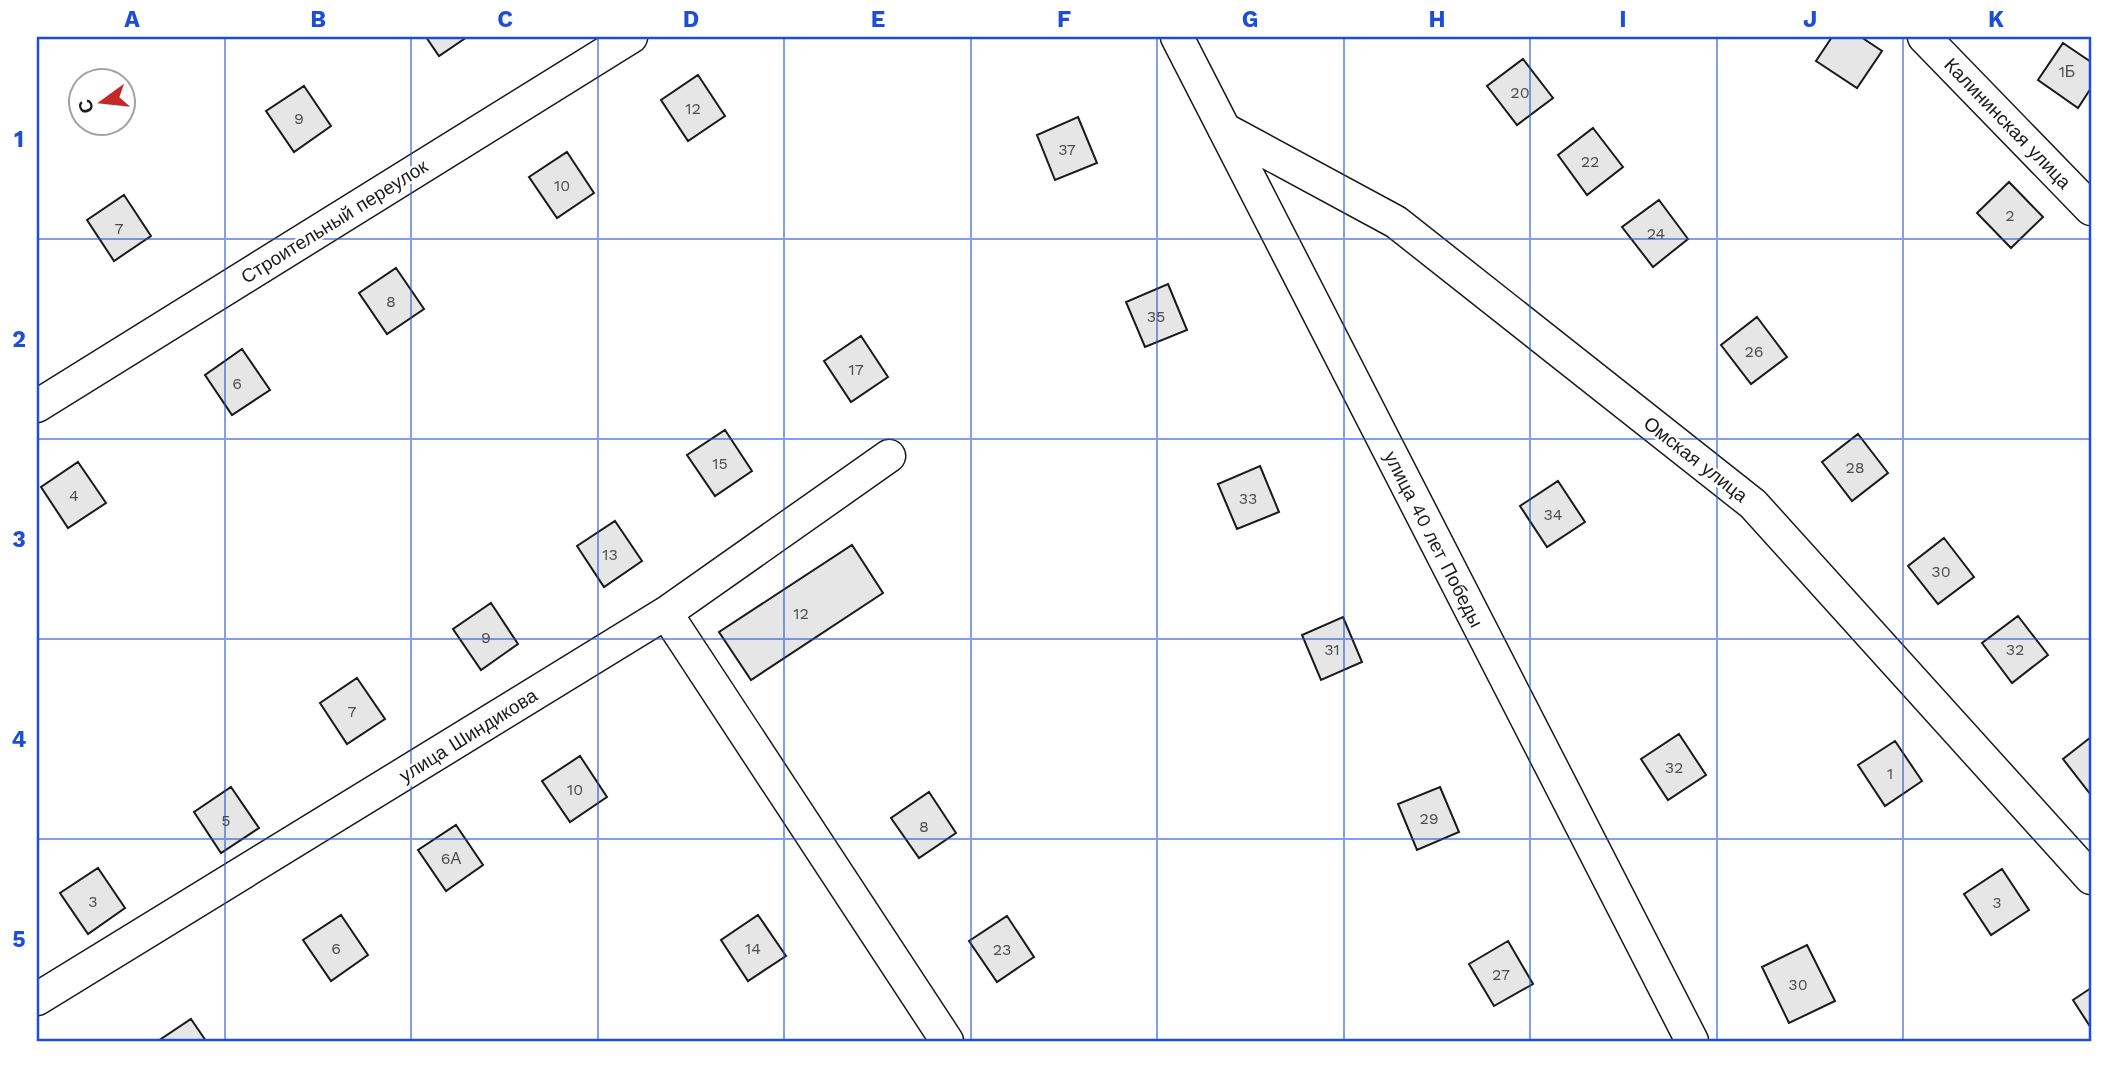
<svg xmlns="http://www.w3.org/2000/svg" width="2128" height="1078" font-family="'Work Sans',sans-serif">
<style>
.building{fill:#e6e6e6;stroke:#1a1a1a;stroke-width:2}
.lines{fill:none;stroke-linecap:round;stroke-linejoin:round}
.minor-casing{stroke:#1a1a1a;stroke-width:35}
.minor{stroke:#fff;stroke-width:32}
.grid{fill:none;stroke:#1d4ed8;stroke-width:2;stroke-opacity:0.55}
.labels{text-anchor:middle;stroke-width:5;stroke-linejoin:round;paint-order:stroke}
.number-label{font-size:16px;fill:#4d4d4d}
.street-label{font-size:19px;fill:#1a1a1a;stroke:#fff}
.neatline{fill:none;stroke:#1d4ed8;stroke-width:2.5}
.grid-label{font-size:23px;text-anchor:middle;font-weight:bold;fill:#1d4ed8}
</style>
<rect width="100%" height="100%" fill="#fff"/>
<path class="building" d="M426 37H467L439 56Z
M1832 37H1861L1882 51 1857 88 1816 61Z
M2063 43 2091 62V88L2078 108 2038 80Z
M1523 59 1553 98 1517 125 1487 86Z
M698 75 725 116 688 141 661 100Z
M304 86 331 126 294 152 266 111Z
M1078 117 1097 163 1055 180 1037 135Z
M1593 128 1623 167 1587 195 1558 155Z
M567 152 594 193 557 218 529 177Z
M2009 182 2043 217 2011 248 1977 213Z
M124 195 151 236 114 261 87 220Z
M1659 200 1688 239 1653 267 1622 227Z
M396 268 424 309 387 334 359 293Z
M1168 284 1187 330 1145 347 1126 302Z
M1757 317 1787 357 1751 384 1721 345Z
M861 336 888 377 851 402 824 361Z
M242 349 270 390 232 415 205 375Z
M725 430 752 471 715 496 687 455Z
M1858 434 1888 473 1852 501 1822 462Z
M78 462 106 503 68 528 41 487Z
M1260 466 1279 512 1237 529 1218 484Z
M1558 481 1585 522 1547 547 1520 506Z
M615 521 642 561 604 587 577 546Z
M1944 538 1974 577 1938 604 1908 566Z
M852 545 883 593 751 680 719 632Z
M491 603 518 644 481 670 453 629Z
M2018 616 2048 655 2012 683 1982 643Z
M1343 617 1362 662 1321 680 1302 635Z
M357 678 385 719 347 744 320 703Z
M1679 734 1706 775 1668 800 1641 759Z
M2091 737V795L2063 759Z
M1895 741 1922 781 1885 806 1858 765Z
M580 756 607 797 570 822 542 781Z
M231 787 259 828 221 853 194 812Z
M1440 787 1459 832 1417 850 1398 804Z
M929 792 956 833 919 858 891 818Z
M456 825 483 865 446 891 418 850Z
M98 868 125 908 88 934 60 893Z
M2002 869 2029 910 1991 935 1964 894Z
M341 915 368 955 331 981 303 940Z
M758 915 786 956 748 981 721 940Z
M1007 916 1034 957 997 982 969 941Z
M1508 941 1533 984 1494 1006 1469 964Z
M1807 945 1835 1001 1789 1023 1762 967Z
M2091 988V1028L2073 1000Z
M191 1019 206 1041H158Z"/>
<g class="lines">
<g class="minor-casing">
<path id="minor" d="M1177 37 1692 1041
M1924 37 2091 209
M1224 129 1396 222 1753 504 2091 878
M37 406 631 37
M666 613 947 1041
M37 999 666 613 889 456"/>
</g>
<use href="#minor" class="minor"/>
</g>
<path class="grid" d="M225 37V1041M411 37V1041M598 37V1041M784 37V1041M971 37V1041M1157 37V1041M1344 37V1041M1530 37V1041M1717 37V1041M1903 37V1041M37 239H2091M37 439H2091M37 639H2091M37 839H2091"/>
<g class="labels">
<g class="number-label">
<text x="2067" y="77">1Б</text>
<text x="1520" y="98">20</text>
<text x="693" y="114">12</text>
<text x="299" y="124">9</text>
<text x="1067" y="155">37</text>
<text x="1590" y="167">22</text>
<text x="562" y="191">10</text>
<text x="2010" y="221">2</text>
<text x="119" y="234">7</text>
<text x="1656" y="239">24</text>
<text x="391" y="307">8</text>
<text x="1156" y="322">35</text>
<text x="1754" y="357">26</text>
<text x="856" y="375">17</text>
<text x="237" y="389">6</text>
<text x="720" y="469">15</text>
<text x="1855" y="473">28</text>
<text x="74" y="501">4</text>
<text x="1248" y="504">33</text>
<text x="1553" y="520">34</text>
<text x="610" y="560">13</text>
<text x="1941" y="577">30</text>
<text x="801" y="619">12</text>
<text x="486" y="643">9</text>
<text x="1332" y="655">31</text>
<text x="2015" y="655">32</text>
<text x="352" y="717">7</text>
<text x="1674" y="773">32</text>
<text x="1890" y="779">1</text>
<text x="575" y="795">10</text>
<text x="1429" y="824">29</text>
<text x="226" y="826">5</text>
<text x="924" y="832">8</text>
<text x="451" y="864">6А</text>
<text x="93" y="907">3</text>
<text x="1997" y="908">3</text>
<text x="336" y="954">6</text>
<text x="753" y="954">14</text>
<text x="1002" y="955">23</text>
<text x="1501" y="980">27</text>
<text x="1798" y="990">30</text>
</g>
<g class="street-label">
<text transform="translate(2008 123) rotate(46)" y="7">Калининская улица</text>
<text transform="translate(334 221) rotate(-32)" y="7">Строительный переулок</text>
<text transform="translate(1696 459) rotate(38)" y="7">Омская улица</text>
<text transform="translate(1434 539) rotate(63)" y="7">улица 40 лет Победы</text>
<text transform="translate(468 735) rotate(-32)" y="7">улица Шиндикова</text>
</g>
</g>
<rect width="2128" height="1078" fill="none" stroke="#ffffff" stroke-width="77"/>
<g transform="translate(102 102) rotate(255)"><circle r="33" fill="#ffffff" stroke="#a3a3a3" stroke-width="2"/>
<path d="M0-5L12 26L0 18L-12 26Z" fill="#c62828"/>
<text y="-10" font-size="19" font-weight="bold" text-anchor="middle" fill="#1a1a1a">С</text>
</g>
<rect x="38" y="38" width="2052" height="1002" class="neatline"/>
<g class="grid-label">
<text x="132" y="27">A</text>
<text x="318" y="27">B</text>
<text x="505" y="27">C</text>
<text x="691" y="27">D</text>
<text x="878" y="27">E</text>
<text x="1064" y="27">F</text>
<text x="1250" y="27">G</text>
<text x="1437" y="27">H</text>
<text x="1623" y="27">I</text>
<text x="1810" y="27">J</text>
<text x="1996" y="27">K</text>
<text x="19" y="147">1</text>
<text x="19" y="347">2</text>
<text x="19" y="547">3</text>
<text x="19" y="747">4</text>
<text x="19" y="947">5</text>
</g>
</svg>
